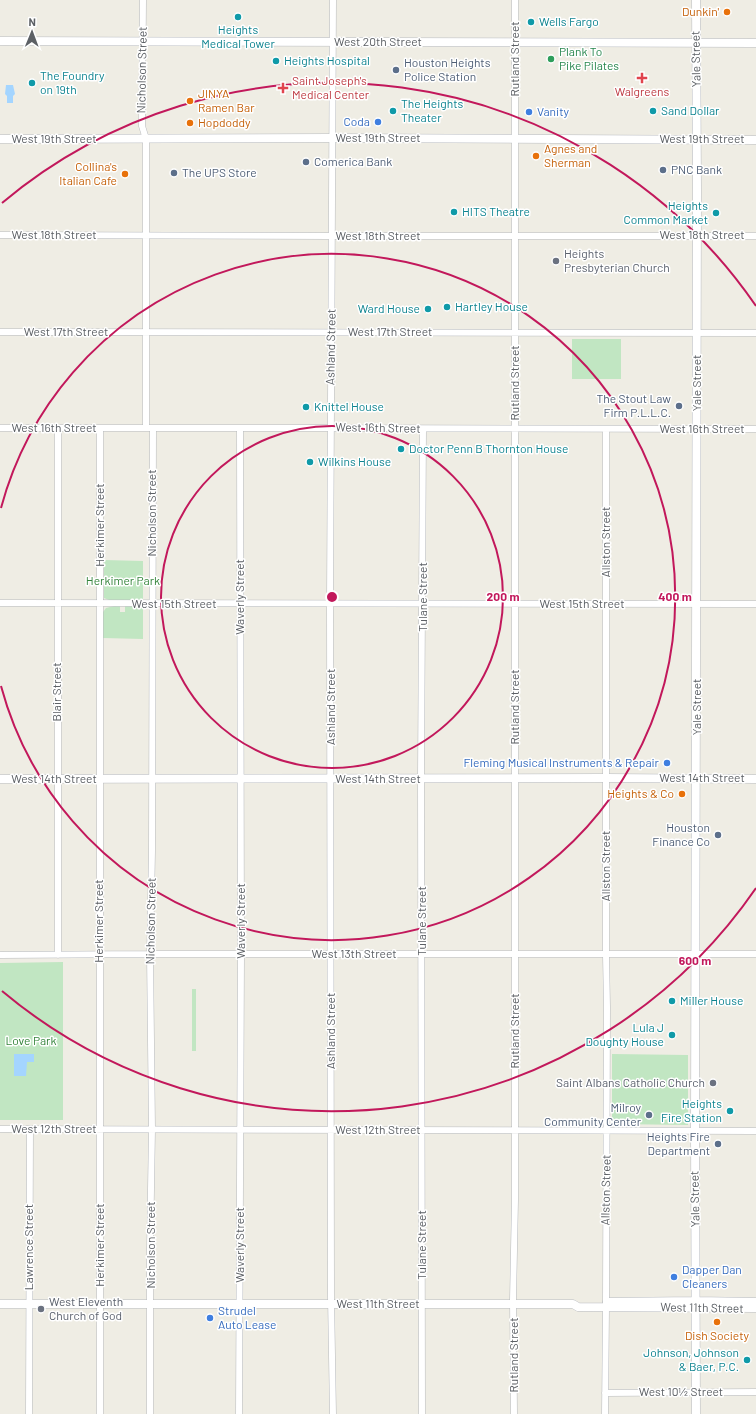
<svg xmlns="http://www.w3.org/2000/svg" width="756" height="1414" font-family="Barlow,sans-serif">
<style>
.green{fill:#c1e6c2}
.water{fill:#a4d5ff}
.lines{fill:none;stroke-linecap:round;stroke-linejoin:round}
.street-casing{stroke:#b7babe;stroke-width:7}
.secondary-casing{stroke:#b8bbc0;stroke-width:9}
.street{stroke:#fff;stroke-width:6}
.secondary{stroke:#fff;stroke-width:8}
.ring{fill:none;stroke:#c2185b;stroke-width:2}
.food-dot{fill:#e8710a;stroke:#fff;stroke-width:1.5}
.culture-dot{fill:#0f9aa8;stroke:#fff;stroke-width:1.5}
.leisure-dot{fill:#2e9e5b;stroke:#fff;stroke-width:1.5}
.service-dot{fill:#5c6f8a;stroke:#fff;stroke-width:1.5}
.health-dot{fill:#e0444e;stroke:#fff;stroke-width:1.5}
.shop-dot{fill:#3f7fe0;stroke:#fff;stroke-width:1.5}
.worship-dot{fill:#6b7280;stroke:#fff;stroke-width:1.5}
.labels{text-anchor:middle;stroke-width:3;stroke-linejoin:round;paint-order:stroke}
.food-label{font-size:12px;fill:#c56008;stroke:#fff;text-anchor:end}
.culture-label{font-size:12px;fill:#0d838f;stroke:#fff;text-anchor:start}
.street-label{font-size:12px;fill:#5c6065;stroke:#fff}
.leisure-label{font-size:12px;fill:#27864d;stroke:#fff;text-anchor:start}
.service-label{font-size:12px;fill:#4e5e75;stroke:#fff;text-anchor:start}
.health-label{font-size:12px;fill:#be3a42;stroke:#fff;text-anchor:start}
.shop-label{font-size:12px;fill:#366cbe;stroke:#fff;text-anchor:start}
.worship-label{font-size:12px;fill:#5b616d;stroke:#fff;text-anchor:start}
.park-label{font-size:12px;fill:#34843b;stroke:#fff}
.centre{fill:#c2185b;stroke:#fff;stroke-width:2}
.ring-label{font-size:12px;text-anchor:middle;font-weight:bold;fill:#c2185b;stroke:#fff;stroke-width:3;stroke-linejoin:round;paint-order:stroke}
</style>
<rect width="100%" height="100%" fill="#efede4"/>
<path class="green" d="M572 339H621V379H572Z
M104 560 143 561V601L109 600 104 598Z
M114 606H120V612H125V606H143V639L103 638V612L106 608Z
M63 962V1120H0V963Z
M192 989H196V1051H192Z
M612 1054 688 1055V1125L612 1124Z"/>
<path class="water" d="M6 85H13L15 94 13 96V103H7V96L5 94Z
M14 1054H34V1062H27L26 1076H14Z"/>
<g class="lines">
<g class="street-casing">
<path id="street" d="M143 0 142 126 146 139V428
M333 0 330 604 331 1297 333 1414
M0 235 333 236H756
M0 332 756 333
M0 428H331L756 429
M58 428V955
M0 603 756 604
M0 955 150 954H756
M0 1129 756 1131
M606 1302 607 1007 606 955V429
M605 1393 756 1392
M29 1414 30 1129
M100 1414V428
M150 1414V1249L152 1129 150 954 152 851 153 428
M239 1414 241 955 240 428
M422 1414 421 778 423 429
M514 1414 513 1300 515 1200V0
M605 1414 606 1307"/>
</g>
<g class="secondary-casing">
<path id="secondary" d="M0 41 756 43
M0 139 332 138 756 140
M0 779 606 778 756 779
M607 1302 696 1301 756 1302
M0 1304H573L578 1307 756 1308
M696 1414 695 1130 697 191 696 0"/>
</g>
<use href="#street" class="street"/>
<use href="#secondary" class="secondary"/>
</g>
<g class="ring">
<circle cx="332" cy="597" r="171"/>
<path d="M1 508A343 343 0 1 1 1 686"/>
<path d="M756 888A514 514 0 0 1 2 991M2 203A514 514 0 0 1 756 306"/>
</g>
<g class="food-dot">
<circle cx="727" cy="12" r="4"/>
<circle cx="190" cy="101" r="4"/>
<circle cx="190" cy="123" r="4"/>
<circle cx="536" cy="156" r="4"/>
<circle cx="125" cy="174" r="4"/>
<circle cx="682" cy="794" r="4"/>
<circle cx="717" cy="1322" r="4"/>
</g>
<g class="culture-dot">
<circle cx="238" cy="17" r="4"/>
<circle cx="531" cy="22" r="4"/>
<circle cx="276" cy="61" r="4"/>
<circle cx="32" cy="83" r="4"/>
<circle cx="393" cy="111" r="4"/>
<circle cx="653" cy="111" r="4"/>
<circle cx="454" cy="212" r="4"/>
<circle cx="716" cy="213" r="4"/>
<circle cx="447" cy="307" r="4"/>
<circle cx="428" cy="309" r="4"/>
<circle cx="306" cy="407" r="4"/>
<circle cx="401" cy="449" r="4"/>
<circle cx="310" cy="462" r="4"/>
<circle cx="672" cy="1001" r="4"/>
<circle cx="672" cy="1035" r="4"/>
<circle cx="730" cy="1111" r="4"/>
<circle cx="747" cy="1360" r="4"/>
</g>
<circle class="leisure-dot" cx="551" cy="59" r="4"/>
<g class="service-dot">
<circle cx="396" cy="70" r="4"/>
<circle cx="306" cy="162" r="4"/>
<circle cx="663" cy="170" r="4"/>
<circle cx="174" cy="173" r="4"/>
<circle cx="679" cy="406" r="4"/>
<circle cx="718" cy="835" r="4"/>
<circle cx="649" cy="1115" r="4"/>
<circle cx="718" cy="1144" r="4"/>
</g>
<g class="health-dot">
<path d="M640 72h4v4h4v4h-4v4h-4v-4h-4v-4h4z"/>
<path d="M281 82h4v4h4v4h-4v4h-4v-4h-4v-4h4z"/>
</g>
<g class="shop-dot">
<circle cx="529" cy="112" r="4"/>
<circle cx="378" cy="122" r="4"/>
<circle cx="667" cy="763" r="4"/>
<circle cx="674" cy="1277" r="4"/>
<circle cx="210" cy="1318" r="4"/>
</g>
<g class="worship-dot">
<circle cx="556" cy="261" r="4"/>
<circle cx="713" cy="1083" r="4"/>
<circle cx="41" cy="1309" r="4"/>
</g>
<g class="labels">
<g class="food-label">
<text x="719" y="16">Dunkin'</text>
<text x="198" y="98" text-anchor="start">JINYA<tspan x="198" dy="14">Ramen Bar</tspan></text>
<text x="198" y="127" text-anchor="start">Hopdoddy</text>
<text x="544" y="153" text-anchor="start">Agnes and<tspan x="544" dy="14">Sherman</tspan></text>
<text x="117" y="171">Collina's<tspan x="117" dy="14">Italian Cafe</tspan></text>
<text x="674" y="798">Heights &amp; Co</text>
<text x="717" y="1340" text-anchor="middle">Dish Society</text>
</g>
<g class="culture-label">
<text x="539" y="26">Wells Fargo</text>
<text x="238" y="34" text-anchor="middle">Heights<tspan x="238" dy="14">Medical Tower</tspan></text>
<text x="284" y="65">Heights Hospital</text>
<text x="40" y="80">The Foundry<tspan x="40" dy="14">on 19th</tspan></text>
<text x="401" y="108">The Heights<tspan x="401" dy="14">Theater</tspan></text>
<text x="661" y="115">Sand Dollar</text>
<text x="708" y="210" text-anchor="end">Heights<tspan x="708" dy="14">Common Market</tspan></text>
<text x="462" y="216">HITS Theatre</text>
<text x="455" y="311">Hartley House</text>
<text x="420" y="313" text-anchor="end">Ward House</text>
<text x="314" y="411">Knittel House</text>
<text x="409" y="453">Doctor Penn B Thornton House</text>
<text x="318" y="466">Wilkins House</text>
<text x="680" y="1005">Miller House</text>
<text x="664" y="1032" text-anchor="end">Lula J<tspan x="664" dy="14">Doughty House</tspan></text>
<text x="722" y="1108" text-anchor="end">Heights<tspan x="722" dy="14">Fire Station</tspan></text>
<text x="739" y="1357" text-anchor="end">Johnson, Johnson<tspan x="739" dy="14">&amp; Baer, P.C.</tspan></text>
</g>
<g class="street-label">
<text x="378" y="46">West 20th Street</text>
<text transform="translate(515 59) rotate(-90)" y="4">Rutland Street</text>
<text transform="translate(696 59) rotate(-91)" y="4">Yale Street</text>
<text transform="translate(142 70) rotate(-89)" y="4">Nicholson Street</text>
<text x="378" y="142">West 19th Street</text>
<text x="54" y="143">West 19th Street</text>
<text x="702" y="143">West 19th Street</text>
<text x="54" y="239">West 18th Street</text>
<text x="702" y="239">West 18th Street</text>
<text x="378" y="240">West 18th Street</text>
<text x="66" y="336">West 17th Street</text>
<text x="390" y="336">West 17th Street</text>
<text transform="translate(331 347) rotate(-89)" y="4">Ashland Street</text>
<text transform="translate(515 383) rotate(-90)" y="4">Rutland Street</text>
<text transform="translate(697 383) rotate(-90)" y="4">Yale Street</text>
<text x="54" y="432">West 16th Street</text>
<text transform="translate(378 428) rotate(1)" y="4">West 16th Street</text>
<text x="702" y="433">West 16th Street</text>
<text transform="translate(152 513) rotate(-90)" y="4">Nicholson Street</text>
<text transform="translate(100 525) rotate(-90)" y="4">Herkimer Street</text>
<text transform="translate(606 542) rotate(-90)" y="4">Allston Street</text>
<text transform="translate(240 597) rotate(-90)" y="4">Waverly Street</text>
<text transform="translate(423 597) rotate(-90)" y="4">Tulane Street</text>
<text x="174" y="608">West 15th Street</text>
<text x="582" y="608">West 15th Street</text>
<text transform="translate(57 692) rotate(-90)" y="4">Blair Street</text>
<text transform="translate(331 707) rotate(-90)" y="4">Ashland Street</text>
<text transform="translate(515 707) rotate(-90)" y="4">Rutland Street</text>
<text transform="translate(697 707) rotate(-90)" y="4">Yale Street</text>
<text x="702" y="782">West 14th Street</text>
<text x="54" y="783">West 14th Street</text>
<text x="378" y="783">West 14th Street</text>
<text transform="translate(606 866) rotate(-90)" y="4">Allston Street</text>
<text transform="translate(99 921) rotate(-90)" y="4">Herkimer Street</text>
<text transform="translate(151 921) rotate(-89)" y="4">Nicholson Street</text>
<text transform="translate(241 921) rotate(-90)" y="4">Waverly Street</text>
<text transform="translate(422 921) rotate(-90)" y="4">Tulane Street</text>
<text x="354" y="958">West 13th Street</text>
<text transform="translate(331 1031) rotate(-90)" y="4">Ashland Street</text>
<text transform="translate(515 1031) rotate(-90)" y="4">Rutland Street</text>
<text x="54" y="1133">West 12th Street</text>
<text x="378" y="1134">West 12th Street</text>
<text transform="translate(606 1190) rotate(-89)" y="4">Allston Street</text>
<text transform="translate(695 1199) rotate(-91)" y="4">Yale Street</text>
<text transform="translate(100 1245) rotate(-90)" y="4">Herkimer Street</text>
<text transform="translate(151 1245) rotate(-90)" y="4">Nicholson Street</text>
<text transform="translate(240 1245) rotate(-90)" y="4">Waverly Street</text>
<text transform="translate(422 1245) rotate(-90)" y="4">Tulane Street</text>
<text transform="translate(29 1247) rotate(-90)" y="4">Lawrence Street</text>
<text x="378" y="1308">West 11th Street</text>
<text transform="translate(702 1308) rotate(1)" y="4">West 11th Street</text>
<text transform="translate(514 1355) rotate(-90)" y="4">Rutland Street</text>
<text x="681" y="1396">West 10½ Street</text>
</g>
<g class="leisure-label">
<text x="559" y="56">Plank To<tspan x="559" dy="14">Pike Pilates</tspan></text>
</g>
<g class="service-label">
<text x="404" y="67">Houston Heights<tspan x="404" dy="14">Police Station</tspan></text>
<text x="314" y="166">Comerica Bank</text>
<text x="671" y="174">PNC Bank</text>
<text x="182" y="177">The UPS Store</text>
<text x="671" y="403" text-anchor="end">The Stout Law<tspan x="671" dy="14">Firm P.L.L.C.</tspan></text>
<text x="710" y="832" text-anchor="end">Houston<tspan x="710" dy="14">Finance Co</tspan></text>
<text x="641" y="1112" text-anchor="end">Milroy<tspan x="641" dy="14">Community Center</tspan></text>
<text x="710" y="1141" text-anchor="end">Heights Fire<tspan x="710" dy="14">Department</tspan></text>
</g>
<g class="health-label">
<text x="292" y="85">Saint Joseph's<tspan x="292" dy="14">Medical Center</tspan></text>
<text x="642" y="96" text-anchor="middle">Walgreens</text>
</g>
<g class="shop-label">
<text x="537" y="116">Vanity</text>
<text x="370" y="126" text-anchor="end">Coda</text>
<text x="659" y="767" text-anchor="end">Fleming Musical Instruments &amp; Repair</text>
<text x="682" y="1274">Dapper Dan<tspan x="682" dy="14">Cleaners</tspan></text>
<text x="218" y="1315">Strudel<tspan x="218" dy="14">Auto Lease</tspan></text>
</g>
<g class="worship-label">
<text x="564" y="258">Heights<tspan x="564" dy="14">Presbyterian Church</tspan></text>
<text x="705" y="1087" text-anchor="end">Saint Albans Catholic Church</text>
<text x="49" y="1306">West Eleventh<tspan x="49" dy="14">Church of God</tspan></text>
</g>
<g class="park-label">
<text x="123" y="585">Herkimer Park</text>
<text x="31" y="1045">Love Park</text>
</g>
</g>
<circle cx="332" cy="597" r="6" class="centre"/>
<g class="ring-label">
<text x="503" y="601">200 m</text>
<text x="675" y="601">400 m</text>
<text x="695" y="965">600 m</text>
</g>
<g transform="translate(32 32) rotate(1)" stroke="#ffffff" stroke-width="3" paint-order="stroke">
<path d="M0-3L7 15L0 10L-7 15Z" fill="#5c6065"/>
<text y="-6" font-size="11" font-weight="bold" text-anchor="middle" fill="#5c6065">N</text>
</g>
</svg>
